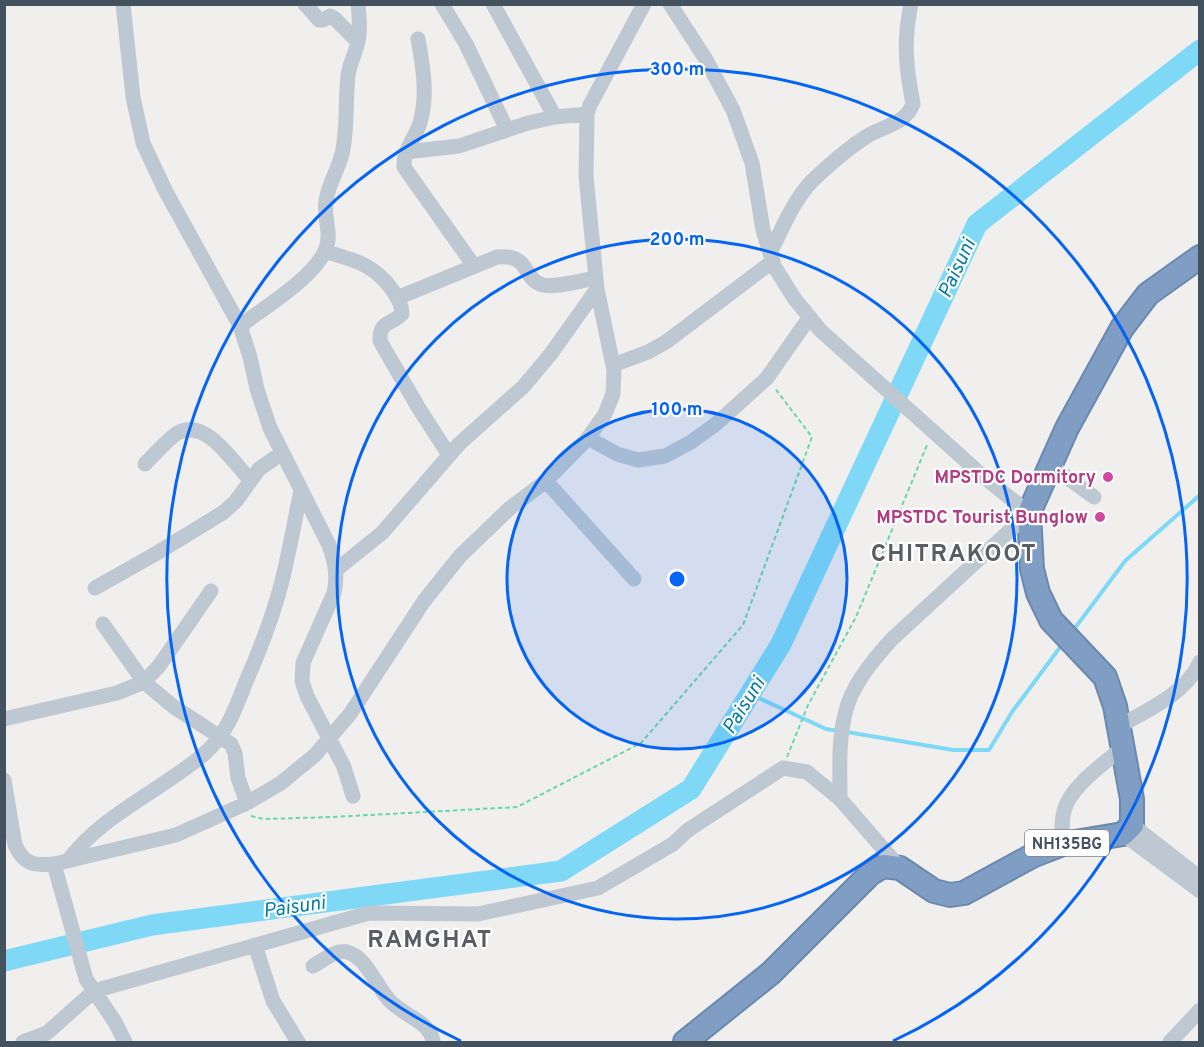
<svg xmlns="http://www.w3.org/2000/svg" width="1204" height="1047" font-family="Overpass,sans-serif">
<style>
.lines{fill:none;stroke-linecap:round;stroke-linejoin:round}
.stream{stroke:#7fd9f6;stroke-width:4}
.river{stroke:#7fd9f6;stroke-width:21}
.highway-casing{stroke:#6b89af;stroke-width:26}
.path{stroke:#6bd6a6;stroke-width:2;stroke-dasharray:4.5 3;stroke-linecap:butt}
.minor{stroke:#bdc8d2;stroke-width:15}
.highway{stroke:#809ec3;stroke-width:22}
.ring{fill:none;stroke:#0464f6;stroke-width:3}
.hotel-dot{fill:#d1479c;stroke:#fff;stroke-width:2}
.labels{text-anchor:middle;stroke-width:4.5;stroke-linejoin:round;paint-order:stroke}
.shield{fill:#fff;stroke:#7c858e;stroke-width:1.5}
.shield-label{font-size:16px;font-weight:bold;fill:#44515e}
.hotel-label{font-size:18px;font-weight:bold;fill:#b23c85;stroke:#fff;text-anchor:end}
.water-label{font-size:20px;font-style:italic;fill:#027da6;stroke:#fff}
.district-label{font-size:24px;font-weight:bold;letter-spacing:1.5px;fill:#5a5e64;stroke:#fff}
.centre{fill:#0464f6;stroke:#fff;stroke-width:3}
.ring-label{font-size:18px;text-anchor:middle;font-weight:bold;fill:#0464f6;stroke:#fff;stroke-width:4.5;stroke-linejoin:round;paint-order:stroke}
</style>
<rect width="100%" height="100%" fill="#f1eeee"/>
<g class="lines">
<path class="stream" d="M1072 632 1125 561 1200 495
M750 694 826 729 839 731
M847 732 953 750H989L1012 712 1064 642"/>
<path class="river" d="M4 961 152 925 561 871 691 789 781 644 977 224 1200 50"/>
<g class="highway-casing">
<path id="highway" d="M685 1042 771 973 870 874 883 866 900 868 934 891 950 895 964 893 1032 856 1063 844 1123 834 1132 825V799L1115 706 1105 677 1051 620 1038 593 1032 569 1029 513 1067 428 1122 328 1148 294 1200 257"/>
</g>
<path class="path" d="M787 757 808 705 856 617 927 445
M251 816 264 819 333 817 517 807 641 743 743 625 812 437 774 387"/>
<path class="minor" d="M123 4 133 97 143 143 165 190 240 326 250 357 257 389 270 428 329 545C335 562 338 576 334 593L303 663 302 681 307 696 344 767 353 796
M305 4 319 20H323L330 16 334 18 358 42
M442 4 466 44 507 130
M493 4 555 117
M670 4 705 58 733 110 752 163 763 230 774 266 794 298 820 330 985 478 1029 513 892 639C873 660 851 686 845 714 838 742 840 771 840 799
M418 39C423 67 428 95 420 123 415 138 403 151 404 167L474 266
M406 152 459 146 528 123 555 117 587 114
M325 251C338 256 354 259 366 266 381 274 402 296 402 314 391 325 379 321 380 341L418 407 449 455
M770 253C782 229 793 201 812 181 829 165 849 147 869 135 885 126 906 123 913 104 906 67 903 42 911 4
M397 298 497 257C532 254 521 279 543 285 556 288 583 280 596 278
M240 326C264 308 313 278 325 251 333 234 323 218 326 201 328 185 338 170 342 154 348 128 345 102 348 76 349 64 356 53 358 41 361 29 359 17 358 4
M613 365 648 352 666 342 773 261
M588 438 617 454 638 460 665 456 691 442 716 424 767 378 809 318
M145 464C155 454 165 442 176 434 204 415 233 462 250 480
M1050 465 1094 497
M546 481 634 579
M336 570 382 533 459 444 523 387 550 355 597 289
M95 588 157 553 224 512 236 501 259 469 282 453
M103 624 144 682 174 707 231 744 235 753 238 778 247 803
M4 719 117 693 144 682 159 666 211 591
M1118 727C1147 710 1186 694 1200 662
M4 780 15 845C24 864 33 866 54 864L176 835 247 803 281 783 315 755 350 714 424 601 460 556 510 508 546 481 588 438 605 414 613 394 614 370 597 289 586 176 587 114 590 105 644 4
M1132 825 1200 878
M1123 834 1200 891
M1063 844C1062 832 1061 822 1064 811 1070 787 1103 764 1121 749
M68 861C100 816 162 790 204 754 226 735 235 710 245 684 259 652 272 619 281 585 289 554 294 523 301 491
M54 864 86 979 115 1022 125 1042
M255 945 273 1001 298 1042
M313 966C322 961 336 949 347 952 367 957 377 988 390 1001 403 1015 431 1022 433 1042
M23 1042 47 1033 94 991 369 913 478 914 598 888 673 844 688 830 783 768 807 772 840 799 900 868
M1170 1042 1200 1010"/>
<use href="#highway" class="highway"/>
</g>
<circle cx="677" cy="579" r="170" fill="#0464f6" fill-opacity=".12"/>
<g class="ring">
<circle cx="677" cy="579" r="170"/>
<circle cx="677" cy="579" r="340"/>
<path d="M461 1041A510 510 0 1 1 893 1041"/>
</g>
<g class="hotel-dot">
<circle cx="1108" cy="477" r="6"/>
<circle cx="1100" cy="517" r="6"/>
</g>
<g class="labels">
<rect class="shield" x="1025" y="830" width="84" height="26" rx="4.5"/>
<g class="shield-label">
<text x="1067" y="849">NH135BG</text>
</g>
<g class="hotel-label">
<text x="1096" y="483">MPSTDC Dormitory</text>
<text x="1088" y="523">MPSTDC Tourist Bunglow</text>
</g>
<g class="water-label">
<text transform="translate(956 268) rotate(-65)" y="7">Paisuni</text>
<text transform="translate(743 705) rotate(-58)" y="7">Paisuni</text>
<text transform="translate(294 906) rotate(-8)" y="7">Paisuni</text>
</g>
<g class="district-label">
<text x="954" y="561">CHITRAKOOT</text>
<text x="430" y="947">RAMGHAT</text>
</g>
</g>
<circle cx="677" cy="579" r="9" class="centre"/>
<g class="ring-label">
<text x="677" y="75">300 m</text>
<text x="677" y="245">200 m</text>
<text x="677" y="415">100 m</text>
</g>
<rect width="1204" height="1047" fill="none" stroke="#44515e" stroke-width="12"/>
</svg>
